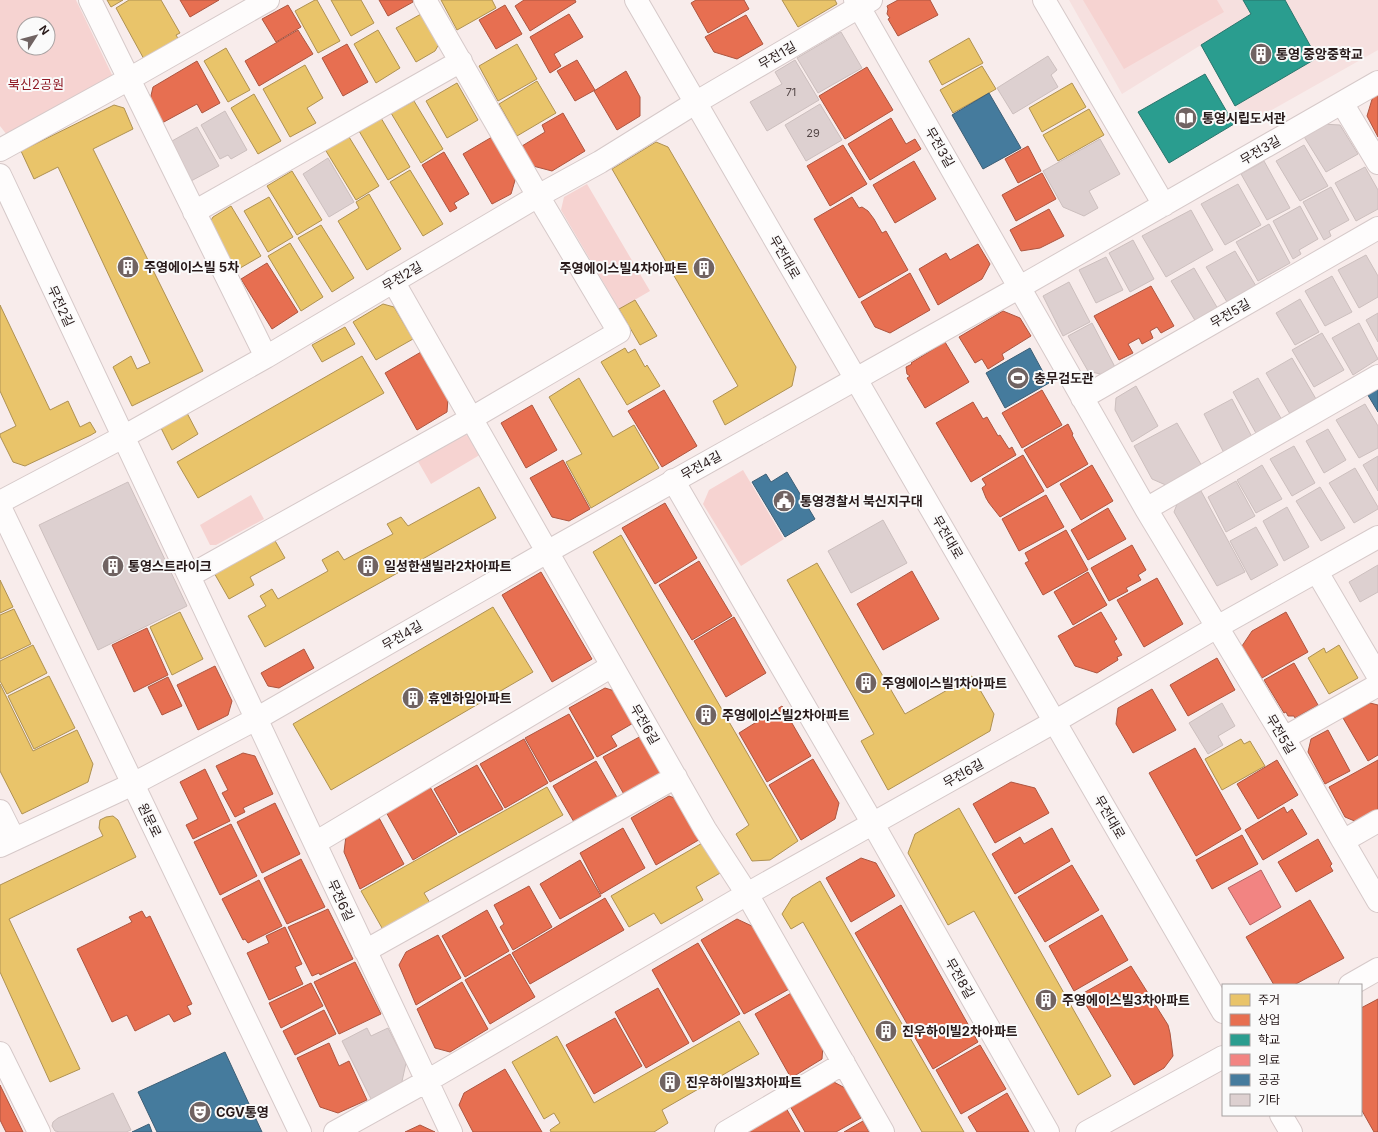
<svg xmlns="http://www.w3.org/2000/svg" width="1378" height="1132" font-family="Inter,'Noto Sans KR',sans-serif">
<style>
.built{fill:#f6e0df}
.green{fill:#f6d3d1;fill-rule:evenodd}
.homes{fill:#e9c46a;stroke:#af9152}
.shops{fill:#e76f51;stroke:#ad5540}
.schools{fill:#2a9d8f;stroke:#29756c}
.health{fill:#f28482;stroke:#b56462}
.public{fill:#457b9d;stroke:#3c5e75}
.building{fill:#ddd0d0;stroke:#ccbfbe}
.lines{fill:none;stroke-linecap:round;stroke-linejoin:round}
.minor-casing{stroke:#d6c9c9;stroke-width:24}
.tertiary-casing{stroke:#d6c9c9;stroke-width:24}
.minor{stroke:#fefcfc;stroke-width:22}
.tertiary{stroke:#fefcfc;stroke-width:22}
.labels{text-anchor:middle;stroke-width:4;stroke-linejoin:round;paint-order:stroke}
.number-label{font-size:11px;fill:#544747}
.poi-label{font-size:13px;font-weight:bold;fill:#271919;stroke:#fafafa;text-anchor:start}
.street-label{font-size:13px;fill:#271919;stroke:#fafafa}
.park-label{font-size:13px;fill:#901b26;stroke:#fafafa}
</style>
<rect width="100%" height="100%" fill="#f8eceb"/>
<path class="built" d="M1069 0H1378V50L1247 124 1201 45 1122 94Z"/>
<path class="green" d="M0 0H76L115 81 11 140 0 126ZM24 24H48V48H24Z
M1083 0H1217L1224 12 1124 69Z
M587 184 650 291 619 309 561 210 564 197Z
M458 433 474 437 483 453 431 484 416 458Z
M743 470 784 539 741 566 703 504 709 490Z
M251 495 264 519 216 545H210L200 525Z"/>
<path class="homes" d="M107 0H123L111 7Z
M129 0H161L180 33 176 35 180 42 145 61 116 8Z
M315 0H317L340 41 318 53 295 11Z
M331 0H361L374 23 351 36Z
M441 0H492L496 8 457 30Z
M782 0H835L837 4 798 27Z
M421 14 439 44 435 51 416 62 396 28Z
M378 30 400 68 376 83 354 44Z
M969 38 983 63 942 85 929 61Z
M517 44 537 79 498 101 479 66Z
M226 48 250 90 228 102 204 61Z
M305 65 323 98 307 108 316 123 290 137 263 89Z
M982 66 996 89 953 113 940 90Z
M537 81 556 113 517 136 499 104Z
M457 83 478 120 447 138 426 101Z
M1072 83 1086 107 1042 132 1029 108Z
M254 94 281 141 258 154 231 108Z
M414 101 443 149 421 163 391 113Z
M114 105 124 108 133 129 93 149 203 371 132 406 113 367 131 356 137 369 150 363 58 167 34 179 21 151Z
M1089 109 1104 135 1058 161 1043 135Z
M381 118 410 167 388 180 359 131Z
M346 132 379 186 356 200 323 146Z
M656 142 668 147 796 367 792 386 725 425 713 401 738 386 612 169Z
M410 170 443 224 423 236 390 182Z
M292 171 322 220 297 235 267 186Z
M369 194 401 249 367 270 338 221 359 208 356 202Z
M269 197 293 237 268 252 244 211Z
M231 206 261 256 235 271 210 222 213 217Z
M321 225 354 278 332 292 298 238Z
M290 243 323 297 301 311 268 256Z
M635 300 657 336 640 345 619 309Z
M383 304 394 307 413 339 376 360 353 322Z
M0 305 50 410 68 401 80 427 90 422 96 432 91 435 25 466 13 462 0 436V434L16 426 0 391Z
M345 327 355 344 322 362 312 345Z
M625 348 628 353 635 349 645 367 647 365 660 386 627 405 601 362Z
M362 356 384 393 198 498 177 462Z
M579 378 613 437 634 425 659 468 591 508 566 462 582 454 549 397Z
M187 413 198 434 172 450 161 428Z
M479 487 496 518 265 647 248 616 266 606 260 596 272 589 278 599 328 571 322 560 338 551 344 560 393 534 387 524 401 517 408 526Z
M621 535 798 841 770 860 752 861 736 834 749 825 593 552Z
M274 539 285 558 250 577 254 585 229 599 213 571Z
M817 563 905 714 972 676 994 714 990 731 888 790 861 741 874 734 787 580Z
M0 580 13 607 0 613Z
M493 607 533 672 331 790 293 724Z
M14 609 31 644 0 659V615Z
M180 612 203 659 172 675 150 627Z
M33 645 47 673 7 694 0 681V661Z
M1339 645 1358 678 1329 694 1308 658 1324 648 1326 653Z
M49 676 75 728 34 749 8 696Z
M0 684 33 751 77 730 93 764 88 782 22 814 0 771Z
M1241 739 1244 744 1250 741 1265 766 1222 790 1205 759Z
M547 787 563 815 424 893 433 908 386 935 361 891Z
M959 808 1111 1076 1078 1095 974 911 948 925 908 853 915 834Z
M113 816 118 820 136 857 9 919 80 1069 50 1082 0 972V885L103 836 99 828 100 820 106 817Z
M704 842 722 872 696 887 703 900 661 924 654 913 629 927 611 896Z
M820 881 964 1132H922L803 922 791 929 782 914 792 898Z
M739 1021 759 1054 662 1110 668 1123 654 1132H551L550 1130 560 1123 554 1113 544 1119 512 1062 557 1036 594 1103Z"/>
<path class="shops" d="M180 0H219L190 17Z
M379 0H412L413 2 388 16Z
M524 0H575L576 2 530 31 515 6Z
M696 0H744L749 9 708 33 691 3Z
M898 0H930L938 15 898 36 888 19 890 18 887 14 888 9 887 6Z
M288 5 301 27 276 42 262 19Z
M505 5 522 34 496 49 479 20Z
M569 14 583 37 554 54 561 66 550 73 530 37Z
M746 15 763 44 737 59 714 52 705 37Z
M298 30 313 54 259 86 245 61Z
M347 44 368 82 343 96 322 58Z
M577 60 595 90 575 101 557 71Z
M197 61 220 103 202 113 197 104 162 123 150 100 153 87Z
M867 67 893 110 845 139 819 96Z
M626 71 640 97V116L617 130 594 91Z
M1378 93V137L1367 116 1373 96Z
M563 113 585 151 552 171 533 166 522 146 545 132 542 125Z
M891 118 906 144 915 139 921 149 870 180 848 144Z
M492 137 516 177 511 194 492 204 463 154Z
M843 145 867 184 830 206 807 166Z
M1028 146 1041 171 1018 183 1005 159Z
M444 152 469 194 454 203 457 208 450 212 422 165Z
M914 161 936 199 895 223 873 185Z
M1042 173 1056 199 1016 221 1002 195Z
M852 197 859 208 862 207 868 211 874 219 882 233 886 231 908 270 859 298 814 219Z
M1049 209 1064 236 1040 248 1021 251 1010 230Z
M978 244 990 264 982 279 938 305 919 269 946 253 950 260Z
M267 263 298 312 272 329 241 279Z
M910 273 930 310 890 333 875 327 861 302Z
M1151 286 1174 326 1161 333 1157 327 1150 331 1153 338 1142 344 1139 338 1128 344 1133 353 1119 360 1094 316Z
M1003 311 1020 318 1031 336 1002 354 1004 359 988 369 982 359 975 363 959 337Z
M945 342 969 382 925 408 907 378 910 376 907 374 906 367 912 364 911 363Z
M421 352 448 398 447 412 417 430 385 373Z
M664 390 697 446 662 467 628 411Z
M1042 390 1062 425 1022 448 1002 413Z
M973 402 983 419 987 417 998 436 1000 435 1009 449 1012 447 1016 455 971 482 936 423Z
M532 405 557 450 526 468 501 423Z
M1068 424 1073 434 1072 435 1088 464 1047 488 1024 450Z
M1023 455 1044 491 1000 517 989 503 986 498 982 488 986 485 982 479Z
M563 460 590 509 569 521 552 517 530 478Z
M1092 465 1113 501 1081 520 1060 484Z
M1046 495 1064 527 1019 551 1002 519Z
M665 503 697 558 655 584 622 528Z
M1108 508 1126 539 1088 560 1071 530Z
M1066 530 1088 570 1043 595 1025 563 1029 561 1025 553Z
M1132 545 1146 570 1138 575 1141 580 1126 588 1128 591 1109 601 1091 568Z
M699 561 732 616 692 640 659 585Z
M912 571 939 619 883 650 857 604Z
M541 572 592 659 552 682 502 595Z
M1088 572 1107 605 1073 625 1054 592Z
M1157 578 1183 624 1144 647 1117 600Z
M1101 612 1117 639 1114 641 1122 655 1117 657 1118 660 1097 673 1075 666 1058 636Z
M1286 612 1308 652 1262 678 1242 646 1252 631Z
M734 617 766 673 726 697 694 641Z
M147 628 168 675 134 692 112 645Z
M304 649 314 668 279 688 268 686 261 673Z
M1217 658 1235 690 1188 716 1170 685Z
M1294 663 1318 705 1295 718 1294 716H1288L1286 712 1284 713 1264 680Z
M215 666 232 701 228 715 198 730 177 685Z
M168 677 182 706 162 715 148 687Z
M605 688 618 692 635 722 611 736 617 746 597 757 569 708Z
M1152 689 1176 730 1133 753 1116 724 1118 708Z
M1370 703 1378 705V755L1368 761 1343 718Z
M782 706 811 756 767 782 739 733Z
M569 714 594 758 550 782 525 738Z
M1328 730 1350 771 1325 784 1308 752 1311 739Z
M643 735 662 769 658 780 626 798 603 757Z
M524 739 548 783 505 808 480 764Z
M1195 748 1241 829 1196 856 1149 773Z
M243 753 255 756 273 794 243 808 245 812 235 817 222 793 228 790 216 766Z
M813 759 839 803 835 819 801 840 769 785Z
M1277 760 1298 795 1258 819 1237 784Z
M1378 760V810L1357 822 1345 817 1329 787Z
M596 761 618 799 574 822 553 786Z
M477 765 503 809 459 833 434 789Z
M205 769 230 821 193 839 186 825 198 819 180 782Z
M1011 782 1035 788 1049 813 995 843 973 804Z
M430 787 457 834 413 860 386 812Z
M669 796 680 800 702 838 656 865 631 818Z
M275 803 300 854 262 873 237 822Z
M1284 807 1287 813 1292 809 1307 834 1263 860 1245 830Z
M378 816 404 864 360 889 344 852 346 836Z
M231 824 257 876 220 895 194 842Z
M623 828 645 868 601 894 580 853Z
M1052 828 1070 861 1015 894 992 854 1020 837 1024 844Z
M1242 835 1258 864 1212 889 1196 860Z
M1318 839 1332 864 1330 866 1333 871 1296 892 1278 862Z
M861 858 876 863 895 896 851 922 826 878Z
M301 859 325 907 287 924 264 878Z
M580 860 601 896 560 919 540 884Z
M1072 865 1099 910 1045 942 1018 897Z
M259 880 282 926 248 943 245 939 243 940 222 899Z
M529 886 552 927 513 950 500 927 504 924 494 905Z
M605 898 624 930 530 984 512 953Z
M1310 900 1344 958 1294 985H1274L1246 937Z
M901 905 978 1042 933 1069 855 933Z
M328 909 353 959 320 975 319 973 312 976 288 927Z
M487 910 509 951 465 977 442 936Z
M142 911 146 918 150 916 192 1004 187 1006 191 1014 174 1022 169 1014 135 1031 127 1015 112 1022 77 949 132 922 129 917Z
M1102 915 1128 960 1074 991 1049 946Z
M737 919 756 928 791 988 744 1014 701 940Z
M285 927 302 964 295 967 303 984 269 1000 247 953 269 943 266 936Z
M438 935 461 978 416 1005 399 965 406 952Z
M698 943 740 1014 693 1042 652 970Z
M510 954 535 997 490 1024 465 980Z
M355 962 381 1014 339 1034 314 982Z
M1131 966 1168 1025 1170 1033 1173 1056 1164 1068 1134 1085 1080 995Z
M462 982 488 1029 450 1052 435 1048 417 1009Z
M311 983 323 1006 281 1028 269 1003Z
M658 988 689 1043 646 1068 615 1012Z
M793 992 823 1045 822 1059 791 1078 755 1014Z
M1378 999V1132H1374L1361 1109V1008Z
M324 1010 336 1034 295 1055 283 1031Z
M615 1018 642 1066 594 1094 566 1045Z
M329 1043 339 1066 349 1061 367 1100 338 1113 320 1107 297 1058Z
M980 1045 1006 1089 961 1114 936 1070Z
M505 1069 542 1132H473L459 1105 464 1093Z
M832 1081 845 1088 861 1118 836 1132H805L790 1106Z
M0 1085 23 1132H6L0 1120Z
M1007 1093 1029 1132H977L968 1117Z
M786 1108 800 1132H746Z
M863 1121 869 1132H844Z
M420 1125 435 1132H405Z"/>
<path class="schools" d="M1243 0H1285L1317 58 1235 106 1201 45 1251 14Z
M1205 74 1234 124 1169 163 1138 112Z"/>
<path class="health" d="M1261 870 1281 907 1250 925 1228 888Z"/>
<path class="public" d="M989 93 1021 148 983 169 952 115Z
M1030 348 1049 383 1005 408 986 373Z
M1378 385V412L1366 392Z
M787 472 815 519 785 537 752 482 766 474 771 482Z
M225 1052 262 1132H157L138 1092Z
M149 1124 152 1132H132Z"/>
<path class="building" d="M841 32 862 68 818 93 797 58Z
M1048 56 1057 70 1051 75 1058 87 1013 114 997 88Z
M795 60 819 100 767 131 750 102 782 84 775 72Z
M820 104 842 140 806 161 785 125Z
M225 111 247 150 231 159 228 155 220 159 201 125Z
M1322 124 1340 125 1358 154 1326 172 1303 135Z
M197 127 219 166 191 181 172 141Z
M1100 139 1120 174 1089 191 1098 208 1084 216 1063 207 1043 171Z
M1304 145 1328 186 1300 201 1276 161Z
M328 158 354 202 329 217 303 174Z
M1264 161 1290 208 1267 220 1241 174Z
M1365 167 1378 190V209L1356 221 1335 183Z
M1238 184 1261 225 1225 245 1201 204Z
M1331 187 1349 220 1329 231 1331 236 1324 240 1303 202Z
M1300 206 1318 239 1299 250 1301 254 1293 259 1273 221Z
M1191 210 1213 250 1166 277 1142 236Z
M1269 224 1290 263 1258 281 1236 242Z
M1133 240 1154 279 1130 292 1109 253Z
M1235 251 1256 286 1227 302 1206 267Z
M1366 255 1378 276V297L1359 308 1338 270Z
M1106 257 1123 290 1096 303 1079 270Z
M1194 268 1218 309 1196 322 1171 281Z
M1332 276 1352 312 1325 326 1305 291Z
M1069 282 1090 322 1063 336 1043 296Z
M1300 299 1319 332 1295 345 1276 313Z
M1378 313V342L1366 320Z
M1092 323 1115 367 1104 375 1088 371 1068 336Z
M1359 323 1378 359 1353 375 1332 338Z
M1322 333 1344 370 1314 387 1292 350Z
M1292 358 1316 399 1290 414 1266 373Z
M1258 378 1282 420 1257 435 1233 392Z
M1136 386 1158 426 1132 442 1115 410 1116 398Z
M1232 399 1252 437 1224 453 1204 414Z
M1365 404 1378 426V448L1359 458 1336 420Z
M1177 423 1202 466 1168 486 1152 479 1134 446Z
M1328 429 1346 460 1324 473 1306 441Z
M1294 446 1315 483 1292 496 1270 459Z
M1378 456V491L1363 465Z
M1262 465 1282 499 1256 513 1237 480Z
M1355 468 1378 507V509L1354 523 1329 483Z
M1236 481 1255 516 1226 532 1208 497Z
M128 482 187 606 98 650 39 525Z
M1320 487 1345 528 1321 541 1296 501Z
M1201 491 1245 572 1217 586 1174 512 1177 504Z
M1287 507 1309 547 1284 561 1263 521Z
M883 520 907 563 851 593 828 551Z
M1256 527 1278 565 1251 580 1230 541Z
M1378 565V592L1360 602 1349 582Z
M1222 703 1235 726 1218 736 1223 745 1208 754 1189 723Z
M367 1028 371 1036 388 1028 406 1063 401 1086 372 1101 342 1041Z
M113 1093 131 1130 126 1132H60L55 1131 52 1126 53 1122 58 1118Z"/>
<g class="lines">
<g class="minor-casing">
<path id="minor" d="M90 0 266 357
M855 0 1146 509 1284 738 1343 841
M1044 0 1164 205
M1342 103 1378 163
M0 150 129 79 268 0
M0 175 451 1132
M194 212 461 61
M393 281 705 829 747 894 883 1132
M1082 398 1378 228
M673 480 873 824 1048 1132
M0 502 123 437 266 357 538 196 600 162 695 103 871 0
M1146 509 1378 376
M1317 572 1378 676
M189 576 472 418 619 332 538 196 425 0
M1284 738 1378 685
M0 811 14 839
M1378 821 1343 841 1378 901
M315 843 612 666
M0 846 133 784 256 719 547 552 1020 287 1378 82
M365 951 676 777
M1350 985 1378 969
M0 1053 39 1132
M335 1132 427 1081 747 894 1054 722 1217 627 1378 537
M726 1132 844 1063
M1087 1132 1223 1057"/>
</g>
<g class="tertiary-casing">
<path id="tertiary" d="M636 0 1223 1012
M0 507 300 1132
M1281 1115 1291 1132"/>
</g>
<use href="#minor" class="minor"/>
<use href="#tertiary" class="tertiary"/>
</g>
<defs>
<g id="building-disc" transform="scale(1.15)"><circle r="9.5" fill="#706362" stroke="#fafafa"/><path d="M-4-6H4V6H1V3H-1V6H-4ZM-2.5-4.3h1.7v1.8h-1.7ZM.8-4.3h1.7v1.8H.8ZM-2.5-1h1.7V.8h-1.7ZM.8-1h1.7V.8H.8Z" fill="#fff"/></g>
<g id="library-disc" transform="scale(1.15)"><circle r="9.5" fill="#706362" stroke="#fafafa"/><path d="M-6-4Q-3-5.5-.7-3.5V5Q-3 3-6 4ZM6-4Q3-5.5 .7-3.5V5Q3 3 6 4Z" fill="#fff"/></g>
<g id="stadium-disc" transform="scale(1.15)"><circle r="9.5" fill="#706362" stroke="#fafafa"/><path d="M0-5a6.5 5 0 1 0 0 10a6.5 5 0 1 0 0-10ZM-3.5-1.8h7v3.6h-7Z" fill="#fff"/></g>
<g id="civic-disc" transform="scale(1.15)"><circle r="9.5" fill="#706362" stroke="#fafafa"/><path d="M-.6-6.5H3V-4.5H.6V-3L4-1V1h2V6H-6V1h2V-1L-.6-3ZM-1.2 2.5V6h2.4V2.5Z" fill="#fff"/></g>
<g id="theatre-disc" transform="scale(1.15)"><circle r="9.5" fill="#706362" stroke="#fafafa"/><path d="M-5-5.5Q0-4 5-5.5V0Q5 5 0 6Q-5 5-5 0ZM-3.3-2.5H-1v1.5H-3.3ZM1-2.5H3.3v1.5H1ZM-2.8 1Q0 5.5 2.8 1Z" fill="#fff"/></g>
</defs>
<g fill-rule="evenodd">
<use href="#building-disc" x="1261" y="54"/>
<use href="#library-disc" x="1186" y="118"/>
<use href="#building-disc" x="128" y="267"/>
<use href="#building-disc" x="704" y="268"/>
<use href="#stadium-disc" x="1018" y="378"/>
<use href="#civic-disc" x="784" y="501"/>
<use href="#building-disc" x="113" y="566"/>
<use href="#building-disc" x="368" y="566"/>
<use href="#building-disc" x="866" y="683"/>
<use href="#building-disc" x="413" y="698"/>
<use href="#building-disc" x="706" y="715"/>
<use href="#building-disc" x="1046" y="1000"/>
<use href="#building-disc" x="886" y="1031"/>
<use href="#building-disc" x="670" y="1082"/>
<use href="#theatre-disc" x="200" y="1112"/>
</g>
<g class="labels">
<g class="number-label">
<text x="791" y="96">71</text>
<text x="813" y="137">29</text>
</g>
<g class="poi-label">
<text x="1276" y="59">통영 중앙중학교</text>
<text x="1202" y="123">통영시립도서관</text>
<text x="144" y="272">주영에이스빌 5차</text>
<text x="688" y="273" text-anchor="end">주영에이스빌4차아파트</text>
<text x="1034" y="383">충무검도관</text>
<text x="800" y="506">통영경찰서 북신지구대</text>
<text x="128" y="571">통영스트라이크</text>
<text x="384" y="571">일성한샘빌라2차아파트</text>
<text x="882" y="688">주영에이스빌1차아파트</text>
<text x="428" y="703">휴엔하임아파트</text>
<text x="722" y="720">주영에이스빌2차아파트</text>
<text x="1062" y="1005">주영에이스빌3차아파트</text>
<text x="902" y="1036">진우하이빌2차아파트</text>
<text x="686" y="1087">진우하이빌3차아파트</text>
<text x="216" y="1117">CGV통영</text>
</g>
<g class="street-label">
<text transform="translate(777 55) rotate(-30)" y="5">무전1길</text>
<text transform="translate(940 147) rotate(60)" y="5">무전3길</text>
<text transform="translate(1260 150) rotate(-30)" y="5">무전3길</text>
<text transform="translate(785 257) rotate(60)" y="5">무전대로</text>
<text transform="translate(402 276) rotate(-30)" y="5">무전2길</text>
<text transform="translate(61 306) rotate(65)" y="5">무전2길</text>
<text transform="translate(1230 313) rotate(-30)" y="5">무전5길</text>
<text transform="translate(701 465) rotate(-29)" y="5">무전4길</text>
<text transform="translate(948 537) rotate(60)" y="5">무전대로</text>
<text transform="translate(402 635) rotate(-30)" y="5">무전4길</text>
<text transform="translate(645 724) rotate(60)" y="5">무전6길</text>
<text transform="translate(1281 734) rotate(59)" y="5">무전5길</text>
<text transform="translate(963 773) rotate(-29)" y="5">무전6길</text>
<text transform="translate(1110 817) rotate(60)" y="5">무전대로</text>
<text transform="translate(150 820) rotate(64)" y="5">원문로</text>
<text transform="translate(341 900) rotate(65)" y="5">무전6길</text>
<text transform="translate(960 978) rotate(60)" y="5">무전8길</text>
</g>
<g class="park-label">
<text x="36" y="89">북신2공원</text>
</g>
</g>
<rect x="1222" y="984" width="140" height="132" fill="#fafafa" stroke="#a6a0a0"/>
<rect x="1230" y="994" width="20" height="12" fill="#e9c46a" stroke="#a6a0a0"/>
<text x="1258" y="1004" font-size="12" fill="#271919">주거</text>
<rect x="1230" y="1014" width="20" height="12" fill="#e76f51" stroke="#a6a0a0"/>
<text x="1258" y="1024" font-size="12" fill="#271919">상업</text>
<rect x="1230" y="1034" width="20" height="12" fill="#2a9d8f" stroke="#a6a0a0"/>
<text x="1258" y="1044" font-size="12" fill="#271919">학교</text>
<rect x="1230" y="1054" width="20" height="12" fill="#f28482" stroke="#a6a0a0"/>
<text x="1258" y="1064" font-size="12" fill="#271919">의료</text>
<rect x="1230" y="1074" width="20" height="12" fill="#457b9d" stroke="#a6a0a0"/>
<text x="1258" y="1084" font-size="12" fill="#271919">공공</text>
<rect x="1230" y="1094" width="20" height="12" fill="#ddd0d0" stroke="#a6a0a0"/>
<text x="1258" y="1104" font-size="12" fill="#271919">기타</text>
<g transform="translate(36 36) rotate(54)"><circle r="19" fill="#fafafa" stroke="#a6a0a0"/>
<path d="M0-3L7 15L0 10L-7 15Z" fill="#706362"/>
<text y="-6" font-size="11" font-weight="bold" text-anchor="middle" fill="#271919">N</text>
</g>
</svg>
